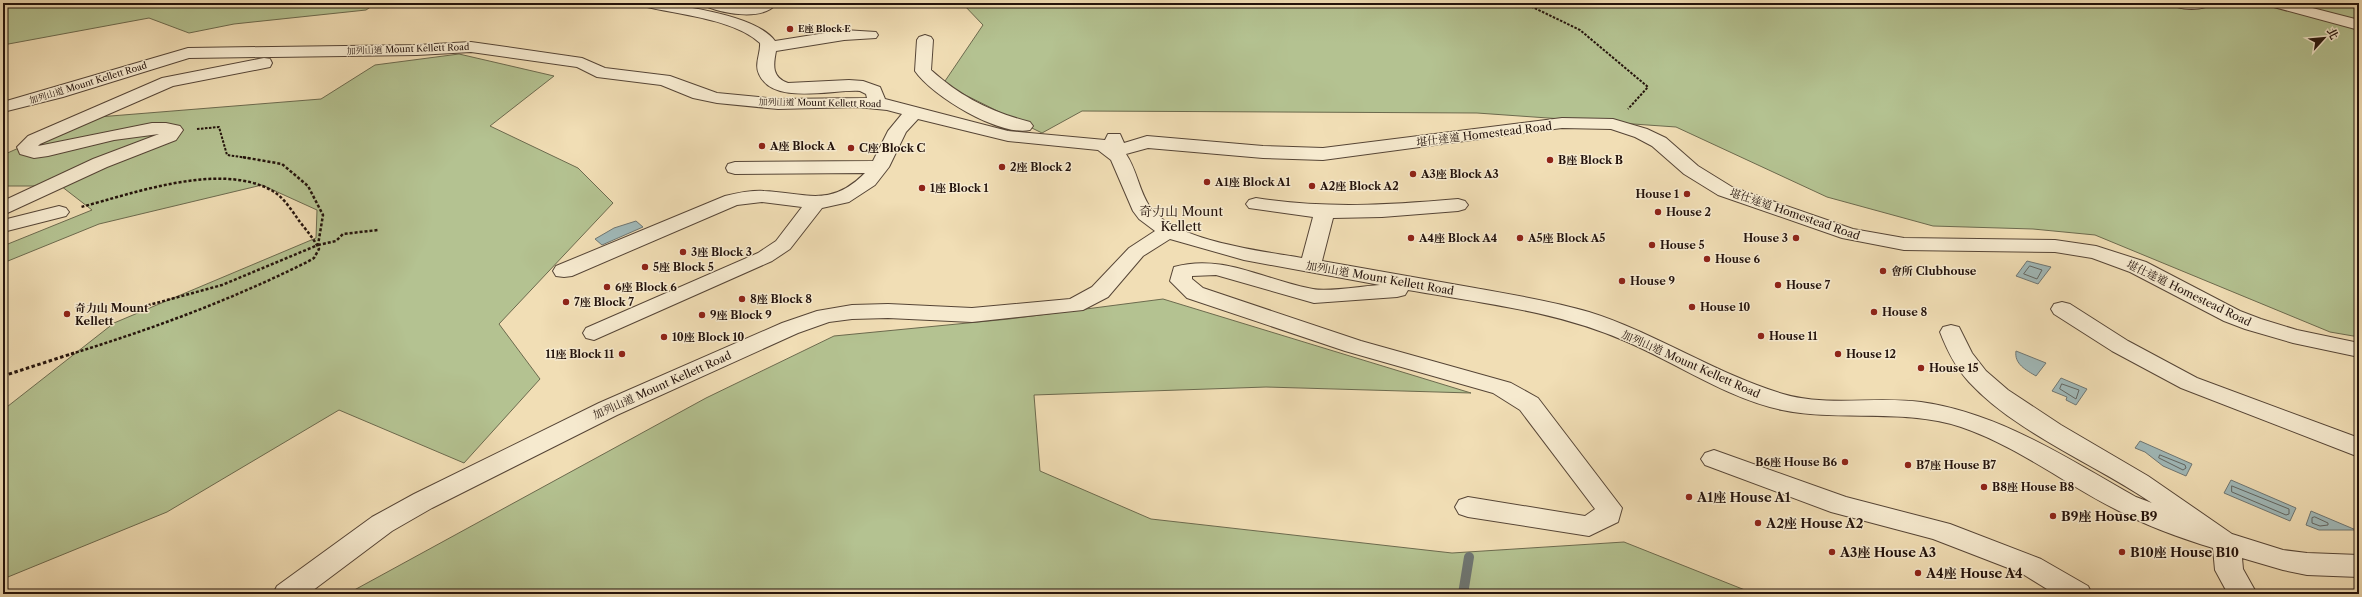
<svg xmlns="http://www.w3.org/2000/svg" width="2362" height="597" font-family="'Libre Caslon Text','Noto Serif TC',serif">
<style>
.green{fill:#b4c291;stroke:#6c6a4e}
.water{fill:#a0b9b9;stroke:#6e7673}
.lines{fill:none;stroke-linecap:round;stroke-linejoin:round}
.shore{stroke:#626662;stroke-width:1}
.stream{stroke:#6e7673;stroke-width:10}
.minor-casing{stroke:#564536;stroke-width:2}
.path-far2{stroke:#23120b;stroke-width:2;stroke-dasharray:2.5 1.5;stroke-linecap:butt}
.path-far1{stroke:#23120b;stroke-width:2.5;stroke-dasharray:3 2;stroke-linecap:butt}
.path{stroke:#23120b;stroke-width:3;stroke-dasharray:3.5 2.5;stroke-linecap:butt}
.minor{fill:#f6eacf;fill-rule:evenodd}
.poi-dot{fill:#8f2418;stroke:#f6eacf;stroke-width:1.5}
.labels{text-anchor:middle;stroke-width:3;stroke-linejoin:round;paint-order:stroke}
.far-poi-label{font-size:9px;font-weight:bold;fill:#23120b;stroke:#f6eacf;text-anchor:start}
.far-street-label{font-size:9px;fill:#23120b;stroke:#f6eacf}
.street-label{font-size:11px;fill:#23120b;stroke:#f6eacf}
.poi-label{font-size:11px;font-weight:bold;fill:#23120b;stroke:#f6eacf;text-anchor:start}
.quarter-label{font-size:13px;fill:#23120b;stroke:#f6eacf}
.near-poi-label{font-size:13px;font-weight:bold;fill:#23120b;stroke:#f6eacf;text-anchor:start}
</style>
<rect width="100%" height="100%" fill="#f1deb5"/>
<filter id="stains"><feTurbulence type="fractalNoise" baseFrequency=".005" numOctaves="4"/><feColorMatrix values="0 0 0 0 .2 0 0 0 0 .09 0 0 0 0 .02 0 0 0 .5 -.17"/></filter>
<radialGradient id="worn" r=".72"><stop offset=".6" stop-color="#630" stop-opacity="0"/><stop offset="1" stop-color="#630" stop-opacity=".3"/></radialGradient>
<path class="green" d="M3 3H341L375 4 366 10 234 24 189 33 149 18 3 45Z
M962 3H2359V337L2330 332 2095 235 2033 229 1933 226 1827 197 1676 127 1477 113 1082 111 1042 133 943 84 983 25Z
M459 54 554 76 490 126 578 168 613 203 499 324 540 379 464 463 339 410 167 512 3 579V410L114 323 316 238 317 210 262 185 99 224 3 263V246L92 210 61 186H3V155L86 118 321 99 375 65Z
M1163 299 1471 393 1266 387 1034 395 1040 471 1151 519 1452 553 1624 542 1755 594H347L706 398 834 336 1009 319Z"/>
<path class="water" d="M636 221 643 227 602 245 595 239 614 228Z
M2027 261 2051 267 2038 284 2016 276Z
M2016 351 2046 363 2036 376C2026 370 2014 364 2016 351Z
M2061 378 2087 389 2076 405 2066 400 2067 397 2052 391Z
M2140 441 2192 464 2186 476 2163 466 2145 452 2135 448Z
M2231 480 2296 508 2290 521 2224 493Z
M2311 511 2356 530H2319L2306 525Z"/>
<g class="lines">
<path class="shore" d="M2030 266 2042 270 2037 279 2024 274Z
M2062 384 2079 390 2076 399 2060 389Z
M2160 455 2185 465 2186 468 2183 470 2159 458Z
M2232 486 2289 509V514L2286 515 2232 492Z
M2315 517 2328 523V525L2320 526 2312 523V518Z"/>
<path class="stream" d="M1463 594 1469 557"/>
<g class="minor-casing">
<path id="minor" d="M640 3C672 3 756 14 775 41L844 30 876 32 878 35 876 38 844 40 776 51C773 66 772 77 788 83L849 80 863 81 880 87 885 99 1008 131 1105 140 1108 134H1120L1124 143 1147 136 1263 146 1323 148 1562 118 1613 119 1647 129 1666 138 1698 166 1732 187 1853 229 1904 238 2055 240 2096 246 2146 262 2240 311 2261 319 2297 330 2359 343V357L2293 343 2245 329 2224 321 2130 272 2092 258 2055 252 1904 250 1842 238 1718 195 1684 174 1652 146 1635 137 1611 129 1562 128 1323 160 1263 158 1148 148 1126 154C1137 170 1139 191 1150 207 1174 241 1262 251 1302 258L1313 217 1249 208 1246 204 1249 200 1256 198C1324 209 1390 205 1458 199L1465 201 1468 205 1465 209 1458 211 1382 217 1333 218 1322 261C1373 270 1424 279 1475 288 1513 295 1552 301 1589 312 1656 333 1716 374 1783 394 1827 407 1876 396 1921 402 2000 413 2068 459 2136 497L2152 503C2094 464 2015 432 1969 382 1955 367 1947 350 1940 332L1943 327 1951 325 1959 327 1972 353 1986 371 2008 390 2061 425 2148 476 2232 534 2283 550 2307 553 2359 555V577L2307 575 2283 570 2242 558 2243 569 2257 594H2228L2215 570 2213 548C2180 538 2147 526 2117 510 2065 484 2017 446 1961 427 1904 408 1841 422 1782 410 1726 398 1677 363 1625 341 1556 311 1481 303 1408 290L1405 295 1397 297 1314 303 1216 275 1192 276V279L1203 288 1361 341 1511 383 1538 398 1622 508 1618 522 1589 536 1468 517 1459 514 1455 507 1459 500 1468 497 1585 516 1595 509 1520 410 1493 393 1345 351 1187 298 1170 281 1174 267C1223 253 1266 281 1313 289 1330 292 1362 286 1380 285L1244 260 1170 239 1143 256 1108 297 1083 310 972 322 888 318 852 319 829 322 798 333 617 415 432 508 392 531 308 594H273L277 586 372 517 414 494 599 403 782 323 817 311 852 305 888 304 972 308 1070 299 1092 287 1129 248 1155 231 1139 219 1133 211 1111 160 1098 150 1008 141 918 119 906 132 889 167 875 185 849 202 822 208 790 249 772 261 594 340 586 338 583 333 586 328 758 253 776 241 802 207 762 202 737 205 572 276 564 277 556 276 553 271 556 266 725 196C738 193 751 190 764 191 807 193 830 208 865 173L735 174 728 172 726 168 728 164 735 162 873 161 888 131 902 114 887 110 857 107 778 109 717 103 693 98 661 85 597 77 577 67 471 52 417 55 189 58 63 97 3 112V102L188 48 417 45 471 42 582 58 605 68 670 76 717 93 778 99 867 98 866 94 860 91C832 89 773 106 759 74 754 64 761 53 760 43 732 18 678 15 643 6Z
M706 3 741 6 777 3C764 21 725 14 708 7Z
M2171 3H2212C2206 11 2177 11 2171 3Z
M2267 3H2293L2359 20V30L2270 6Z
M925 35 931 37 933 40 931 70C961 97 991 112 1030 122L1033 126 1030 130C1000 137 932 96 915 71L917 40 919 37Z
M264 58 270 59 272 63 270 67 173 86 40 144 38 146 152 123H166L180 126 183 130 176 140 107 167 3 215V201L93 159 159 134 114 140 48 156 34 158 20 154 17 147 28 136 162 78Z
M59 206 66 208 69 212 66 216 3 232V220Z
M2062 302 2070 304 2128 341 2197 378 2359 438V457L2181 388 2112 351 2054 314 2051 309 2054 304Z
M1714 450 1846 497 1950 524 2041 559 2088 586 2092 594H2055L2021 573 1933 539 1831 512 1705 465 1701 459 1705 453Z"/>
</g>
<path class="path-far2" d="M1524 3 1580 30 1648 87 1628 109
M197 129 219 127 227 155 248 158"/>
<path class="path-far1" d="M318 245 336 241 343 234 378 230
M138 308 222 285 318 245 323 215 308 186 282 164 242 157
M71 354C152 329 231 300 307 262L314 258 319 249C314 239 307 231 300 222 292 211 284 197 271 190 219 162 135 193 81 207"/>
<path class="path" d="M3 376 74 353"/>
<use href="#minor" class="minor"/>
</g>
<g class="poi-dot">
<circle cx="790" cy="29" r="4"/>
<circle cx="762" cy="146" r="4"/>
<circle cx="851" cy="148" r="4"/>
<circle cx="1550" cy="160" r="4"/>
<circle cx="1002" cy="167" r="4"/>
<circle cx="1413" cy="174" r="4"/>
<circle cx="1207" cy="182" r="4"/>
<circle cx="1312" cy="186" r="4"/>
<circle cx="922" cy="188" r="4"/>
<circle cx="1687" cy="194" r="4"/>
<circle cx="1658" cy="212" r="4"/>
<circle cx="1411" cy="238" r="4"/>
<circle cx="1520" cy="238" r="4"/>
<circle cx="1796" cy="238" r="4"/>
<circle cx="1652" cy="245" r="4"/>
<circle cx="683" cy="252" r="4"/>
<circle cx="1707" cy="259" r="4"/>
<circle cx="645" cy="267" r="4"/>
<circle cx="1883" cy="271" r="4"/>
<circle cx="1622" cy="281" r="4"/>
<circle cx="1778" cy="285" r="4"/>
<circle cx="607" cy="287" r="4"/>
<circle cx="742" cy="299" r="4"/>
<circle cx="566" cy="302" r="4"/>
<circle cx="1692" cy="307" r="4"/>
<circle cx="1874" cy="312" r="4"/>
<circle cx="67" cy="314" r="4"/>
<circle cx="702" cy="315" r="4"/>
<circle cx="1761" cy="336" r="4"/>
<circle cx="664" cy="337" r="4"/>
<circle cx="622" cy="354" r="4"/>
<circle cx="1838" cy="354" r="4"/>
<circle cx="1921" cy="368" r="4"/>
<circle cx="1845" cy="462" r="4"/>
<circle cx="1908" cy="465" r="4"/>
<circle cx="1984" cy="487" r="4"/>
<circle cx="1689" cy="497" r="4"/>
<circle cx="2053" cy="516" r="4"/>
<circle cx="1758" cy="523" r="4"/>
<circle cx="1832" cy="552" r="4"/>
<circle cx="2122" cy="552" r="4"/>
<circle cx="1918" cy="573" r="4"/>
</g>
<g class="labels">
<g class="far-poi-label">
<text x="798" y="32">E座 Block E</text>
</g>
<g class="far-street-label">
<text transform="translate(408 49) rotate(-2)" y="3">加列山道 Mount Kellett Road</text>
<text transform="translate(88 83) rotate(-17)" y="3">加列山道 Mount Kellett Road</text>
<text transform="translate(820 103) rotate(1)" y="3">加列山道 Mount Kellett Road</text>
</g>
<g class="street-label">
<text transform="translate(1484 134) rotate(-7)" y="4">堪仕達道 Homestead Road</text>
<text transform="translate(1795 214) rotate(19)" y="4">堪仕達道 Homestead Road</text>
<text transform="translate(1380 278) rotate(10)" y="4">加列山道 Mount Kellett Road</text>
<text transform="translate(2189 293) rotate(26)" y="4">堪仕達道 Homestead Road</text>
<text transform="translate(1691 364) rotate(24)" y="4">加列山道 Mount Kellett Road</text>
<text transform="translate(662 385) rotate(-24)" y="4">加列山道 Mount Kellett Road</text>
</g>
<g class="poi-label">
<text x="770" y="150">A座 Block A</text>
<text x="859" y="152">C座 Block C</text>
<text x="1558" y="164">B座 Block B</text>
<text x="1010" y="171">2座 Block 2</text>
<text x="1421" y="178">A3座 Block A3</text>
<text x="1215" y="186">A1座 Block A1</text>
<text x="1320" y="190">A2座 Block A2</text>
<text x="930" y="192">1座 Block 1</text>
<text x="1679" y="198" text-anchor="end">House 1</text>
<text x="1666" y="216">House 2</text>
<text x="1419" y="242">A4座 Block A4</text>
<text x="1528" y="242">A5座 Block A5</text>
<text x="1788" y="242" text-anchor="end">House 3</text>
<text x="1660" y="249">House 5</text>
<text x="691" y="256">3座 Block 3</text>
<text x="1715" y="263">House 6</text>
<text x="653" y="271">5座 Block 5</text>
<text x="1891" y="275">會所 Clubhouse</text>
<text x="1630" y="285">House 9</text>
<text x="1786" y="289">House 7</text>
<text x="615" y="291">6座 Block 6</text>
<text x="750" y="303">8座 Block 8</text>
<text x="574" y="306">7座 Block 7</text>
<text x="1700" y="311">House 10</text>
<text x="75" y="312">奇力山 Mount<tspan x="75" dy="13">Kellett</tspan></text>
<text x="1882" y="316">House 8</text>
<text x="710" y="319">9座 Block 9</text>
<text x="1769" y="340">House 11</text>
<text x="672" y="341">10座 Block 10</text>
<text x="614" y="358" text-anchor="end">11座 Block 11</text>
<text x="1846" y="358">House 12</text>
<text x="1929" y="372">House 15</text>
<text x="1837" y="466" text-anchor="end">B6座 House B6</text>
<text x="1916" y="469">B7座 House B7</text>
<text x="1992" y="491">B8座 House B8</text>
</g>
<g class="quarter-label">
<text x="1181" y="216">奇力山 Mount<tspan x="1181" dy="15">Kellett</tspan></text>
</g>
<g class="near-poi-label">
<text x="1697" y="502">A1座 House A1</text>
<text x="2061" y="521">B9座 House B9</text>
<text x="1766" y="528">A2座 House A2</text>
<text x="1840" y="557">A3座 House A3</text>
<text x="2130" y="557">B10座 House B10</text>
<text x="1926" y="578">A4座 House A4</text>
</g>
</g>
<rect width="2362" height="597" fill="none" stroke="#f1deb5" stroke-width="16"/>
<rect x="4" y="4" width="2354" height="589" fill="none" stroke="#23120b" stroke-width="2"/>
<rect x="8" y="8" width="2346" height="581" fill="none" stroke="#23120b"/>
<g transform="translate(2324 38) rotate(63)" stroke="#f6eacf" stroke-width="3" paint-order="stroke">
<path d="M0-3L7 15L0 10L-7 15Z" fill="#23120b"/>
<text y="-6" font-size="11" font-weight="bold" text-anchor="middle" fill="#23120b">北</text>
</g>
<rect width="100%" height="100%" filter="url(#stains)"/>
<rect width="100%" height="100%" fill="url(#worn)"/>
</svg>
